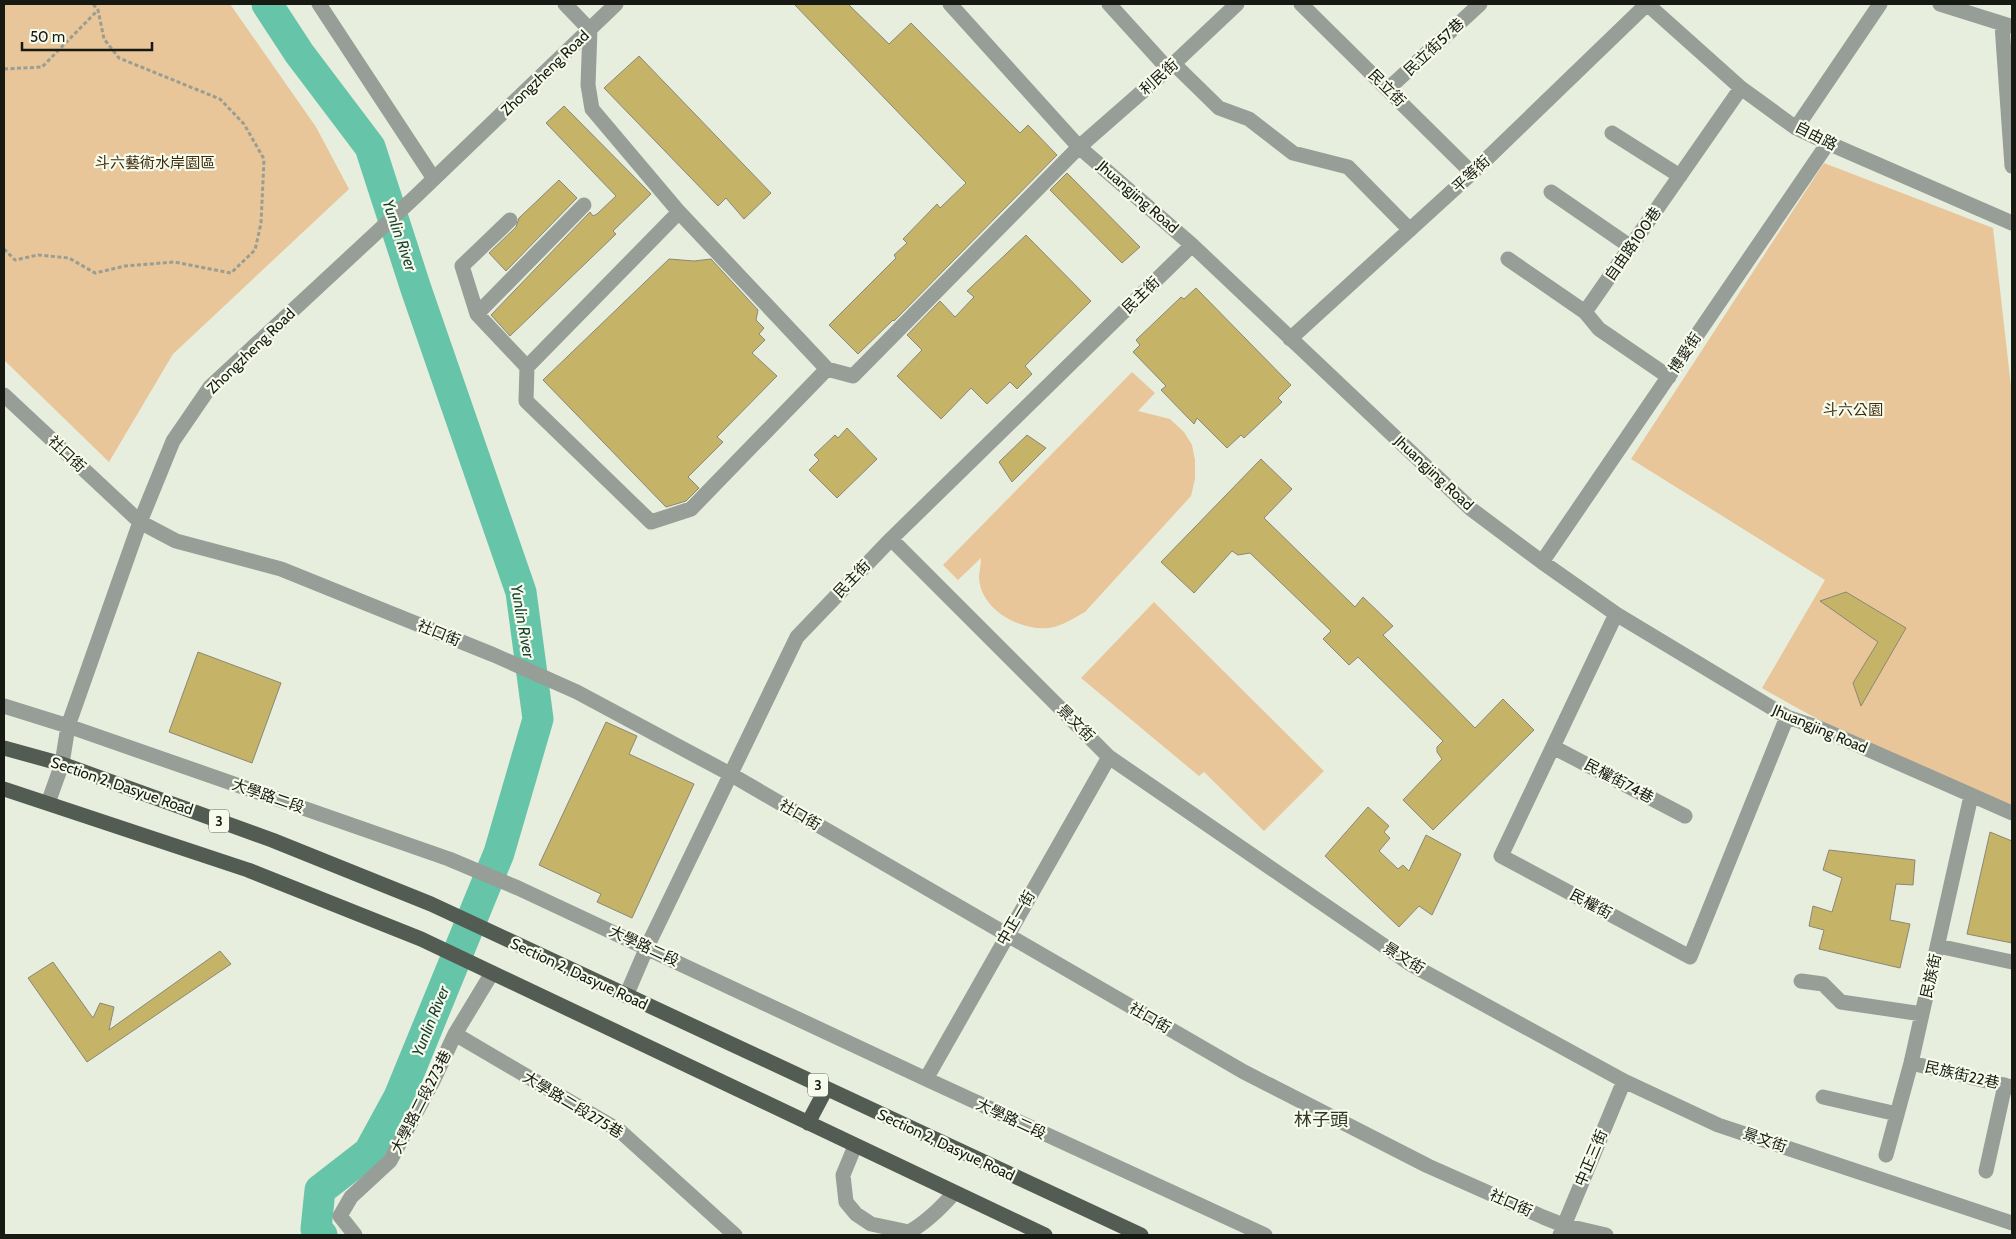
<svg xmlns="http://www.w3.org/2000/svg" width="2016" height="1239" font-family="Cabin,'Noto Sans TC',sans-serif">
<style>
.green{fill:#e8c699}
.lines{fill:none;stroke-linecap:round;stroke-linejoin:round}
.river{stroke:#66c4a8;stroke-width:31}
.building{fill:#c5b467;stroke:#8a8777}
.path{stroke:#9a9e92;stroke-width:3;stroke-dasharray:4 2.5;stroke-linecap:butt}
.minor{stroke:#979d97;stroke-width:15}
.major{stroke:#525c53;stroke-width:15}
.labels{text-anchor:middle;stroke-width:4.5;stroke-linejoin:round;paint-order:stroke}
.shield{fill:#f6fbeb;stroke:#5a5d54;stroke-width:1}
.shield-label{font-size:14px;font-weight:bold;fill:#171913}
.street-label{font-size:15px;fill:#171913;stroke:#f6fbeb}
.park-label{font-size:15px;fill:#3e2a0d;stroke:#f6fbeb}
.water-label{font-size:16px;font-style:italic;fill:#143f33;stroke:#f6fbeb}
.quarter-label{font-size:18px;fill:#2f3427;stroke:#f6fbeb}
</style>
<rect width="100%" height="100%" fill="#e8eede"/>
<path class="green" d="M4 4H230L316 127 349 189 173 354 109 462 4 360Z
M1824 163 1993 228 2012 395V811C1928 773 1842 735 1762 688L1825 580 1631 459Z
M1132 372 1155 393 1138 411 1170 419 1184 432 1192 445 1195 460V479L1191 496 1085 612C1074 618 1062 626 1049 628 1020 631 981 610 979 578 979 572 981 565 981 558L958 580 943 565Z
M1154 602 1324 771 1264 831 1204 772 1199 776 1081 678Z"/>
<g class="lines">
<path class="river" d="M267 4 299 53 370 147 416 289 521 592 538 719 499 853 399 1097 369 1152 320 1190 316 1229 322 1235"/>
</g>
<path class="building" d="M794 4H848L889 44 911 23 1020 133 1028 125 1057 155 894 321 893 320 858 354 829 325 896 258 894 255 907 243 903 239 937 204 940 208 966 183Z
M639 56 771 193 744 219 726 198 718 206 604 88Z
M564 106 651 194 613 231 616 234 510 336 491 315 590 212 593 216 597 214 616 196 546 123Z
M1067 173 1140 247 1122 263 1050 190Z
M559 180 577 198 506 271 489 253 516 227 519 218Z
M1026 235 1091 301 1025 366 1032 374 1017 389 1010 382 987 404 971 388 941 419 897 376 922 350 907 335 940 301 955 317 974 297 967 291Z
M669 259 694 261 711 259 758 310 756 320 764 328 759 334 765 340 752 353 777 376 717 437 723 442 688 477 699 488 686 501 666 507 543 380Z
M1196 288 1291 385 1278 398 1282 402 1244 438 1241 435 1227 448 1197 418 1194 424 1161 390 1166 386 1133 352 1140 345 1136 340 1181 297 1184 299Z
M847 428 877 459 837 498 809 470 819 460 814 455 835 435 838 438Z
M1027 435 1046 448 1012 482 999 462Z
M1261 459 1292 489 1264 518 1355 607 1363 597 1393 626 1383 635 1475 728 1503 699 1534 730 1433 830 1403 800 1442 759 1437 752V747L1443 741 1358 657 1349 665 1323 639 1331 631 1250 553 1238 555 1232 551 1194 593 1161 562Z
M1846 592 1906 628 1861 706 1853 683 1878 642 1820 601Z
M198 652 281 683 252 763 169 732Z
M606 722 637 736 629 754 694 784 632 918 597 902 601 894 539 865Z
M1368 807 1389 826 1384 832 1390 838 1379 851 1398 869 1403 865 1409 871 1426 835 1461 854 1432 915 1419 906 1399 927 1325 856Z
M1990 832 2012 841V943L1967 934Z
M1829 850 1915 860 1913 885 1896 884 1890 920 1910 924 1900 968 1819 949 1824 930 1809 926 1813 906 1832 912 1842 878 1823 870Z
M220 951 231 964 87 1062 28 978 53 962 93 1018 100 1003 114 1007 109 1030Z"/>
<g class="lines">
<path class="path" d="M4 69 42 67 98 10
M4 249 15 260 38 255 69 258 95 273 125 266 174 262 231 273 255 250 261 223 264 159 244 124 220 99 119 58 104 39 98 10 93 4"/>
<path class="minor" d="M319 4 434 179
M565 4 590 30 588 85 592 109 679 212 827 369 853 376 1079 147 1168 69 1237 4
M950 4 1079 147 1192 245 1471 509 1542 562 1616 614 1787 717 1817 727 2012 813
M1109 4 1168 69
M1301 4 1472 173
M1647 4 1741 88 1796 128 1828 143 2012 223
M1940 4 2010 26
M2002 25 2012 166
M1174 64 1219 108 1249 119 1293 153 1348 167 1410 230
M1388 89 1480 4
M1796 128 1880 4
M1612 133 1680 176
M1551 192 1631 247
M679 212 527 367 526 401 651 522 691 509 827 369
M510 220 462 266 477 314 527 367
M1508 259 1585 312
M477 314 584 205
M1290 339 1472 173 1647 4
M1669 377 1599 329 1585 312 1741 88
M4 395 140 522 176 541 281 569 494 655 577 692 730 774 1244 1072 1428 1166 1543 1217 1563 1225 1606 1235
M891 539 1109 757 1412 965 1624 1081 1718 1125 2012 1223
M1542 562 1828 143
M1616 614 1501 856 1690 957 1787 717
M4 706 68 726 449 859 518 888 926 1079 1265 1235
M1553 747 1685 816
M48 803 62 764 68 726 140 522 173 441 210 387 416 196 616 4
M1938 946 2012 962
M492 973 455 1034 620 1131 735 1235
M1801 981 1823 984 1841 1002 1922 1014
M626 996 647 947 797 637 891 539 1192 245
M1911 1063 2012 1087
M926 1079 1109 757
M1823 1097 1897 1114
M855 1146 843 1175 846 1202 856 1214 871 1224 909 1232C927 1222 940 1209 954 1193
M1886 1155 1911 1063 1971 796
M1986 1171 2005 1085
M355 1235 340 1216 351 1197 390 1161 433 1081 455 1034
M1560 1235 1624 1081"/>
<path class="major" d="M4 748 62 764 272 840 431 904 1141 1235
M4 789 248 870 421 939 1045 1235
M808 1123 826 1089"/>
</g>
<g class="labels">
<g class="shield">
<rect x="209" y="809.5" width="20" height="23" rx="4"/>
<rect x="808" y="1073.5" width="20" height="23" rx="4"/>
</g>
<g class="shield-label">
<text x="219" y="826">3</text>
<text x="818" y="1090">3</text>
</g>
<g class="street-label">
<text transform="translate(1434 47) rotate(-43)" y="5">民立街57巷</text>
<text transform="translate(545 73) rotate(-44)" y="5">Zhongzheng Road</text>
<text transform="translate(1159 77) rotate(-42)" y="5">利民街</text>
<text transform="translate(1387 88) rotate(45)" y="5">民立街</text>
<text transform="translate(1816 136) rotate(27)" y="5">自由路</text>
<text transform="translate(1471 174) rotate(-43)" y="5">平等街</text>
<text transform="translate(1138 197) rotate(41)" y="5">Jhuangjing Road</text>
<text transform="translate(1633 244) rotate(-55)" y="5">自由路100巷</text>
<text transform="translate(1141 295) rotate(-44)" y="5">民主街</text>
<text transform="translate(251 351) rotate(-44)" y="5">Zhongzheng Road</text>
<text transform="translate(1685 353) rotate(-56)" y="5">博愛街</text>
<text transform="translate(67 454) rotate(43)" y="5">社口街</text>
<text transform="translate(1434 473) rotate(43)" y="5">Jhuangjing Road</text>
<text transform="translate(852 579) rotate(-46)" y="5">民主街</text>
<text transform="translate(439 633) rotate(22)" y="5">社口街</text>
<text transform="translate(1076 723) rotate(45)" y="5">景文街</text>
<text transform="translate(1820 729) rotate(23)" y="5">Jhuangjing Road</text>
<text transform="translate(1619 781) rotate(28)" y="5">民權街74巷</text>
<text transform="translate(122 786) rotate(19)" y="5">Section 2, Dasyue Road</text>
<text transform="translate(268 796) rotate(19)" y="5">大學路二段</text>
<text transform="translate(800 815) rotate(30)" y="5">社口街</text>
<text transform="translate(1591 904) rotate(28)" y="5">民權街</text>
<text transform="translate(1016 918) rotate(-60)" y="5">中正一街</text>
<text transform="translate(644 946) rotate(25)" y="5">大學路二段</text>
<text transform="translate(1404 958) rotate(32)" y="5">景文街</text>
<text transform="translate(579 974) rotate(25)" y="5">Section 2, Dasyue Road</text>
<text transform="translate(1931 976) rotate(-77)" y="5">民族街</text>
<text transform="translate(1150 1018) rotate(30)" y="5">社口街</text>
<text transform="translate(1962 1075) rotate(13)" y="5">民族街22巷</text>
<text transform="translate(421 1102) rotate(-63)" y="5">大學路二段273巷</text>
<text transform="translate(573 1105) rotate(31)" y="5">大學路二段275巷</text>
<text transform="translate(1011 1119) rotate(25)" y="5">大學路二段</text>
<text transform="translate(1765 1140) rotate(19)" y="5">景文街</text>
<text transform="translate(946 1145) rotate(25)" y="5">Section 2, Dasyue Road</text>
<text transform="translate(1591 1158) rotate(-67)" y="5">中正三街</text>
<text transform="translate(1511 1203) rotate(24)" y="5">社口街</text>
</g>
<g class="park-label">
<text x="155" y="168">斗六藝術水岸園區</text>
<text x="1853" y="415">斗六公園</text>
</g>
<g class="water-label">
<text transform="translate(400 235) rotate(71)" y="6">Yunlin River</text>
<text transform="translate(523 621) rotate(80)" y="6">Yunlin River</text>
<text transform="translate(430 1021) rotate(-68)" y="6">Yunlin River</text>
</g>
<g class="quarter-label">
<text x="1321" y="1126">林子頭</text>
</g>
</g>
<rect width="2016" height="1239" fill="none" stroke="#171913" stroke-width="10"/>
<path d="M22 42v8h130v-8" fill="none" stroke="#171913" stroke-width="2.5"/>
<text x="30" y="42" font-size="15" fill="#171913" stroke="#f6fbeb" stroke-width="4" paint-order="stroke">50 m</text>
</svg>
